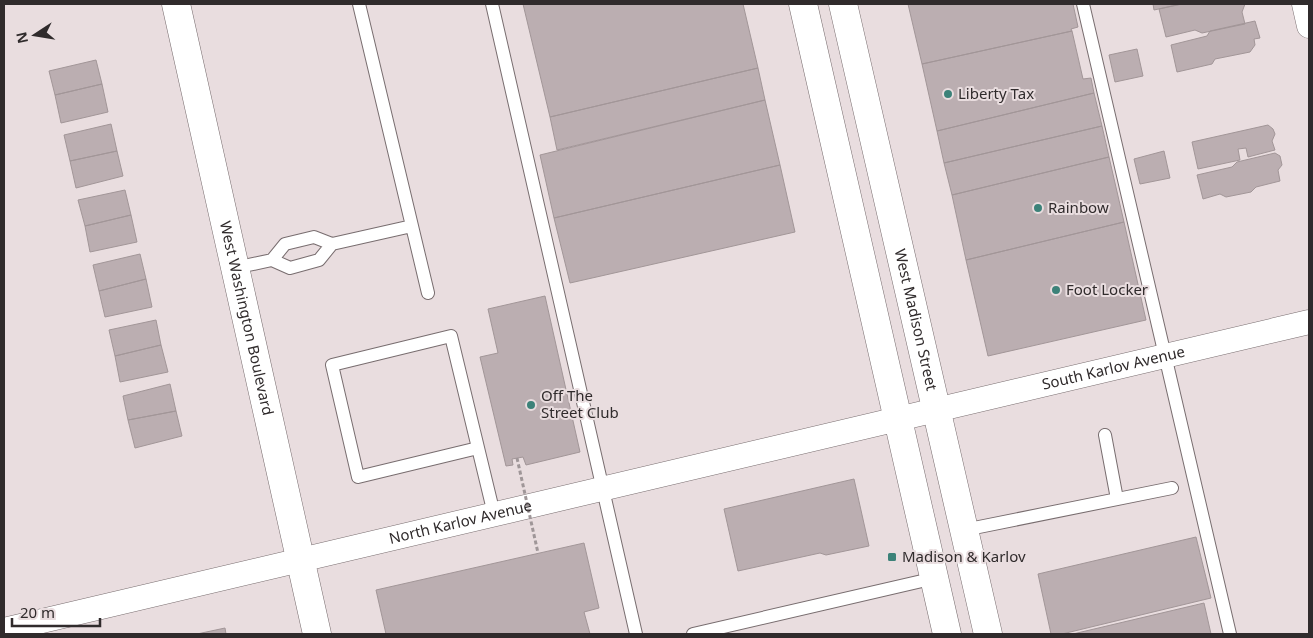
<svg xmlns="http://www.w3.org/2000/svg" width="1313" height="638" font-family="'Noto Sans',sans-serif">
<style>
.building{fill:#bbaeb1;stroke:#a29698}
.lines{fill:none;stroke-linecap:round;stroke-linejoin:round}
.service-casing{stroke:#786d6f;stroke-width:14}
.minor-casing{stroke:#786d6f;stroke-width:25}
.tertiary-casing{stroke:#786d6f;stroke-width:29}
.secondary-casing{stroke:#786d6f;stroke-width:29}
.service{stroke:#fff;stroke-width:12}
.minor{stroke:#fff;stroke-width:24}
.tertiary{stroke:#fff;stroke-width:28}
.secondary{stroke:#fff;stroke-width:28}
.path-bridge{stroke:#9f9698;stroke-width:3;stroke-dasharray:4 2.5;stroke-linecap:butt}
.poi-dot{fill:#3c8279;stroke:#e9dddf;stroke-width:2}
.labels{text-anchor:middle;stroke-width:4;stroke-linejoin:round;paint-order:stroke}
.poi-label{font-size:15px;fill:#302b2c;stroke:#e9dddf;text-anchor:start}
.street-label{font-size:15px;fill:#302b2c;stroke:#e9dddf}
</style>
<rect width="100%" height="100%" fill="#e9dddf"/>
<path class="building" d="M523 4H743L758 68 550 117Z
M908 4H1073L1078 27 1071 29 1072 31 922 64Z
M1153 4H1181L1154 10Z
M1182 4H1245L1242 12 1245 24 1202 33 1195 30 1166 37 1159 9Z
M1255 21 1260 38 1254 39 1255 45 1250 52 1215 59 1212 64 1177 72 1171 45 1207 36 1210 31Z
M1072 31 1083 79 1091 78 1094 93 937 131 922 64Z
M1137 49 1143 76 1115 82 1109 55Z
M96 60 102 84 55 95 49 71Z
M758 68 765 100 557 150 550 117Z
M102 84 108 112 61 123 55 95Z
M1094 93 1102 126 944 163 937 131Z
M765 100 780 165 554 218 540 155Z
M111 124 117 151 70 161 64 135Z
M1268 125 1273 129 1275 134 1272 141 1275 150 1248 157 1246 148 1238 149 1240 160 1198 169 1192 142Z
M1102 126 1109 157 952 195 944 163Z
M117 151 123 176 76 188 70 161Z
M1164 151 1170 178 1140 184 1134 159Z
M1275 153 1280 156 1282 165 1278 170 1280 181 1256 187 1251 192 1226 197 1220 194 1203 199 1197 175 1232 167 1237 162Z
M1109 157 1124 222 966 260 952 195Z
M780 165 795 232 570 283 554 218Z
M125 190 131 215 85 226 78 200Z
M131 215 137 242 90 252 85 226Z
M1124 222 1146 320 988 356 966 260Z
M140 254 146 279 99 291 93 265Z
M146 279 152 307 105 317 99 291Z
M545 296 580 452 526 465 523 457 512 459 513 465 506 466 480 357 498 353 488 309Z
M156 320 161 345 115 356 109 330Z
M161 345 168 372 120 382 115 356Z
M170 384 176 411 128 420 123 396Z
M176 411 182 436 135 448 128 420Z
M854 479 869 546 826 555 820 553 738 571 724 509Z
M1196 537 1211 598 1062 634H1051L1038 574Z
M584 543 599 608 584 612 590 634H386L376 590Z
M1204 603 1211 634H1073Z
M225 628 226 634H197Z"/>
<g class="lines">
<g class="service-casing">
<path id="service" d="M359 4 428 293
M492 4 636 634
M1083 4 1230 634
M332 244 412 226
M234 268 272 260 290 268 319 260 332 244 314 237 285 244 272 260
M1105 435 1117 499
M478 448 358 477 332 365 451 336 494 514
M964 530 1172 488
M693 634 935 578"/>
</g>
<g class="minor-casing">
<g id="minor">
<path d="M1304 4 1309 26"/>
<path id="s1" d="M4 630 1309 322"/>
</g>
</g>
<g class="tertiary-casing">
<g id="tertiary">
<path id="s2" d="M176 4 317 634"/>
</g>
</g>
<g class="secondary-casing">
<g id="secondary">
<path d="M803 4 947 634"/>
<path id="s3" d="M843 4 988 634"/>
</g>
</g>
<use href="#service" class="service"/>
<use href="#minor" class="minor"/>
<use href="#tertiary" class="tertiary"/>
<use href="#secondary" class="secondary"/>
<path class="path-bridge" d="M517 458 538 553"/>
</g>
<g class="poi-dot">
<circle cx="948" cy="94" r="5"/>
<circle cx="1038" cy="208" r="5"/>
<circle cx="1056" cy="290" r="5"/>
<circle cx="531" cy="405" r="5"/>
<rect x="887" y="552" width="10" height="10" rx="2.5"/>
</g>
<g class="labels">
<g class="poi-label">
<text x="958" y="99">Liberty Tax</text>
<text x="1048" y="213">Rainbow</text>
<text x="1066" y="295">Foot Locker</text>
<text x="541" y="401">Off The<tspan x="541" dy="17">Street Club</tspan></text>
<text x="902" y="562">Madison &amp; Karlov</text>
</g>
<g class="street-label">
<text dy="5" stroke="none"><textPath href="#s2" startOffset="322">West Washington Boulevard</textPath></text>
<text dy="5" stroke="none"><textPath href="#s3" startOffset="324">West Madison Street</textPath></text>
<text dy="5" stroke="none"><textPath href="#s1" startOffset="1140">South Karlov Avenue</textPath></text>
<text dy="5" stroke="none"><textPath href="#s1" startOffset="469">North Karlov Avenue</textPath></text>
</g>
</g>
<rect width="1313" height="638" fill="none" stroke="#302b2c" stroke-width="10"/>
<g transform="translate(35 35) rotate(258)" stroke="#e9dddf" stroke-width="4" paint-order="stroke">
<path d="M0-4L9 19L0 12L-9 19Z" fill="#302b2c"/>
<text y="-8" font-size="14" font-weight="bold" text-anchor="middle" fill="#302b2c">N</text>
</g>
<path d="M12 618v8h88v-8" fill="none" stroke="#302b2c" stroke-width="2.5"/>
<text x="20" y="618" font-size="15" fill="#302b2c" stroke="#e9dddf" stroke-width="4" paint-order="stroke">20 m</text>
</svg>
